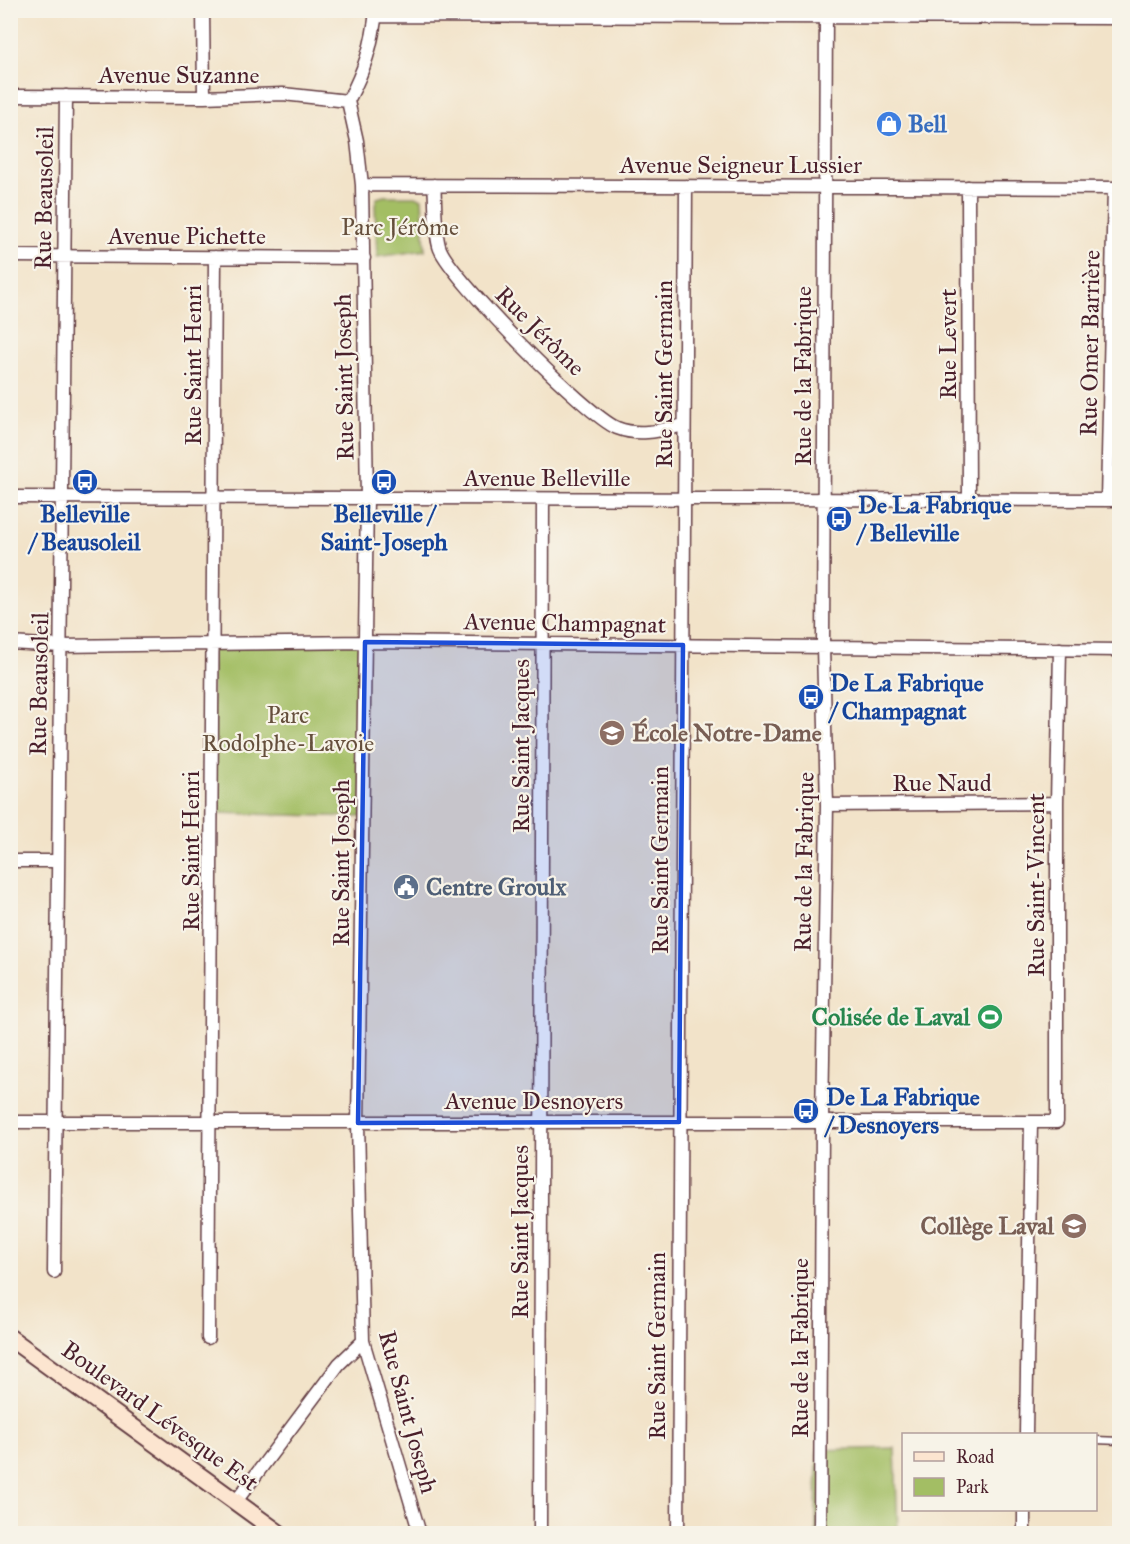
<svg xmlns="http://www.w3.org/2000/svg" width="1130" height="1544" font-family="'IM FELL Great Primer',serif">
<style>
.green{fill:#a3be64;stroke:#766e48;stroke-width:1.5}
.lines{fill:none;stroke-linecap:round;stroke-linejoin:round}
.lane-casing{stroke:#633c43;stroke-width:9}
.street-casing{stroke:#633c43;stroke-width:15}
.secondary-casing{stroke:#633c43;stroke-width:20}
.lane{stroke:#fff;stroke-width:6}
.street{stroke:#fff;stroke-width:12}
.secondary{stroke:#fce5d0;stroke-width:16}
.marked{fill:#1d4ed8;fill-opacity:0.2;stroke:#1d4ed8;stroke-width:4.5;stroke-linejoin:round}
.labels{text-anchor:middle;stroke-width:4.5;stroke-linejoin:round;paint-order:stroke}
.street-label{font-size:24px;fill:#4a1f2b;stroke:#f7f3e8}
.shop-label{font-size:24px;font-weight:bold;fill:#366cbe;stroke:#f7f3e8;text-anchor:start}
.park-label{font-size:24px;fill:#654f3c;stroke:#f7f3e8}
.transit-label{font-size:24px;font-weight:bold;fill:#164399;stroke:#f7f3e8;text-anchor:start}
.education-label{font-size:24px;font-weight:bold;fill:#785e54;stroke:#f7f3e8;text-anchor:start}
.service-label{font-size:24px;font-weight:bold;fill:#4e5e75;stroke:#f7f3e8;text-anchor:start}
.leisure-label{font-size:24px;font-weight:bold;fill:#27864d;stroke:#f7f3e8;text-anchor:end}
</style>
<rect width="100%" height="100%" fill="#f7f3e8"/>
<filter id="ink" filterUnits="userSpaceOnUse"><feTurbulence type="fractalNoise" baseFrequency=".0167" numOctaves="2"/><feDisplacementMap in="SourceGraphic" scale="12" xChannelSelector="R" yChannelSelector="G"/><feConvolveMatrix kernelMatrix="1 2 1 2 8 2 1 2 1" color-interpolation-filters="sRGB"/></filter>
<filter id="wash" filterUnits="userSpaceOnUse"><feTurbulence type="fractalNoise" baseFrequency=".008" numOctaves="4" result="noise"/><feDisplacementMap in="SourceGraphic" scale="24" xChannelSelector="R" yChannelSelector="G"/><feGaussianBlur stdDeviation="1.35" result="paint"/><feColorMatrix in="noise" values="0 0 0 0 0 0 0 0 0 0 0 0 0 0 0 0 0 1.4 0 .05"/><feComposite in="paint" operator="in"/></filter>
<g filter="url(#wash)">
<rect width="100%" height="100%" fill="#f2e3c9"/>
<path class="green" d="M384 196H416L422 199 425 250 377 257 375 204 377 198Z
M365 642 361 817 213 813 212 644Z
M895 1448 898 1533 816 1534 817 1450Z"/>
</g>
<g filter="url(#ink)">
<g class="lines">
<g class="lane-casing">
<path id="lane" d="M1096 1440 1120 1441"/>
</g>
<g class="street-casing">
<path id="street" d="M203 10 204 97
M376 10C373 44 364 71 348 101L357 141 362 185 367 498 358 1123 363 1341 420 1534
M375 16 1120 18
M10 96 204 97 283 94 348 101
M362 185 1120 188
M434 185C436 202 434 234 440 249 453 280 586 415 617 428 640 437 662 430 684 425
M968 187 969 500
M10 256 364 258
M10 497 1120 500
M1107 500 1114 188
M10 643 61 646 365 642 1120 650
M827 805 1057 803
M10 861H58
M10 1122H1057V803L1060 649
M54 1272 66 96
M208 1338 215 257
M1026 1434 1031 1122
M237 1500 339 1364 363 1341
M540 1534 543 499
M678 1534 686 186
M820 1534 822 1122 827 805 823 647 826 10
M1024 1534V1510"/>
</g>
<g class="secondary-casing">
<path id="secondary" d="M10 1338 280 1534"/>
</g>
<use href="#lane" class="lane"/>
<use href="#street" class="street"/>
<use href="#secondary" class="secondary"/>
</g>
</g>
<path class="marked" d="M365 642 683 645 679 1122 358 1123Z"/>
<defs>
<g id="shop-disc" transform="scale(1.35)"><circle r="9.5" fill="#3f7fe0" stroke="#f7f3e8"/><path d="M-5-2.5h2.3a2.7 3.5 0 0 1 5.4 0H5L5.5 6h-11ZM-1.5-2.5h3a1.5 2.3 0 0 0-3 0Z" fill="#fff"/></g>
<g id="bus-disc" transform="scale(1.35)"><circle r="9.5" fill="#1a4fb4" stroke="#f7f3e8"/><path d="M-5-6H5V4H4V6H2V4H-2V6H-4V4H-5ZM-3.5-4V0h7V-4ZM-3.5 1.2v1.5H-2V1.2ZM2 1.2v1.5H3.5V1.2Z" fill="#fff"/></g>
<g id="school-disc" transform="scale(1.35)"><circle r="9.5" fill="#8d6e63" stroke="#f7f3e8"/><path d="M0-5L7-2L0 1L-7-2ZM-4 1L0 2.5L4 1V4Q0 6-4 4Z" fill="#fff"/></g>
<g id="civic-disc" transform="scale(1.35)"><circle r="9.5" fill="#5c6f8a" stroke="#f7f3e8"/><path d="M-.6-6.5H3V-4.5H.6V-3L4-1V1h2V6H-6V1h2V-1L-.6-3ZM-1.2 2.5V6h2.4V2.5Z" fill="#fff"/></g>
<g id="stadium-disc" transform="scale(1.35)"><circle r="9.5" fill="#2e9e5b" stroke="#f7f3e8"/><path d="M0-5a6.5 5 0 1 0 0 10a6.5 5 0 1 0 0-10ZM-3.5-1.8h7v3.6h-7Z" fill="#fff"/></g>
</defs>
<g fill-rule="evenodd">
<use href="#shop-disc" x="889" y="124"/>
<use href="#bus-disc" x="85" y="482"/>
<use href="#bus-disc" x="384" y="482"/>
<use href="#bus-disc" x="839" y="519"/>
<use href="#bus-disc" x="811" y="697"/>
<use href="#school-disc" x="612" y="733"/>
<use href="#civic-disc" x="406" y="887"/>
<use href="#stadium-disc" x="990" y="1017"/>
<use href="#bus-disc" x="806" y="1111"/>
<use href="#school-disc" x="1074" y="1226"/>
</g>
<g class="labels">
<g class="street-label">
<text x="179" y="83">Avenue Suzanne</text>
<text x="741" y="173">Avenue Seigneur Lussier</text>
<text transform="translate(44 198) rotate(-89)" y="8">Rue Beausoleil</text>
<text x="187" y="244">Avenue Pichette</text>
<text transform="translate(540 331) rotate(45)" y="8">Rue Jérôme</text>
<text transform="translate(1090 343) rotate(-89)" y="8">Rue Omer Barrière</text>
<text transform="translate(948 344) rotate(-90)" y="8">Rue Levert</text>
<text transform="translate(193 365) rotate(-90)" y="8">Rue Saint Henri</text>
<text transform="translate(664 374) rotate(-90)" y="8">Rue Saint Germain</text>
<text transform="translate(803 376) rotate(-90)" y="8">Rue de la Fabrique</text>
<text transform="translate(344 377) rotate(-91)" y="8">Rue Saint Joseph</text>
<text x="547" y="486">Avenue Belleville</text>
<text transform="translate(565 623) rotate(1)" y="8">Avenue Champagnat</text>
<text transform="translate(39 684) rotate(-89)" y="8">Rue Beausoleil</text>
<text transform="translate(521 746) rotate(-90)" y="8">Rue Saint Jacques</text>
<text x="942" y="791">Rue Naud</text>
<text transform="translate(191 851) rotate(-90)" y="8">Rue Saint Henri</text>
<text transform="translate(660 860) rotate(-90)" y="8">Rue Saint Germain</text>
<text transform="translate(804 862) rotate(-89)" y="8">Rue de la Fabrique</text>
<text transform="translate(341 863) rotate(-90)" y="8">Rue Saint Joseph</text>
<text transform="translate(1036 885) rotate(-90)" y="8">Rue Saint-Vincent</text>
<text x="534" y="1109">Avenue Desnoyers</text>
<text transform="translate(520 1232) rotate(-90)" y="8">Rue Saint Jacques</text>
<text transform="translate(657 1346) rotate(-90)" y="8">Rue Saint Germain</text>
<text transform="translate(800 1348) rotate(-90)" y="8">Rue de la Fabrique</text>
<text transform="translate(408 1412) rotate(75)" y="8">Rue Saint Joseph</text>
<text transform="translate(160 1416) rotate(36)" y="8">Boulevard Lévesque Est</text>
</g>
<g class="shop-label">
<text x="908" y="132">Bell</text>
</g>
<g class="park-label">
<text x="400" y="235">Parc Jérôme</text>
<text x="288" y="723">Parc<tspan x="288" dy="28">Rodolphe-Lavoie</tspan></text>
</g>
<g class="transit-label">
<text x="858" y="513">De La Fabrique<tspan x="858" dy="28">/ Belleville</tspan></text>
<text x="85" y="522" text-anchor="middle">Belleville<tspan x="85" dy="28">/ Beausoleil</tspan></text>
<text x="384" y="522" text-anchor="middle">Belleville /<tspan x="384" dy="28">Saint-Joseph</tspan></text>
<text x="830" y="691">De La Fabrique<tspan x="830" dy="28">/ Champagnat</tspan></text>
<text x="826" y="1105">De La Fabrique<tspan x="826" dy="28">/ Desnoyers</tspan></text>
</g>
<g class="education-label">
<text x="632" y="741">École Notre-Dame</text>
<text x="1054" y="1234" text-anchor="end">Collège Laval</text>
</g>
<g class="service-label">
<text x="426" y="895">Centre Groulx</text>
</g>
<g class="leisure-label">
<text x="970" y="1025">Colisée de Laval</text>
</g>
</g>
<rect width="1130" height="1544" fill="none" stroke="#f7f3e8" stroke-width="36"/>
<rect x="902" y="1433" width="195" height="78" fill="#f7f3e8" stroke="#b29e9c" stroke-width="1.5"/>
<rect x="914" y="1452" width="30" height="9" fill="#fce5d0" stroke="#b29e9c" stroke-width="1.5"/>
<text x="956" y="1463" font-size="18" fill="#4a1f2b">Road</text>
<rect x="914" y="1478" width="30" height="18" fill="#a3be64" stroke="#b29e9c" stroke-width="1.5"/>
<text x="956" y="1493" font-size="18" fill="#4a1f2b">Park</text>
</svg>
